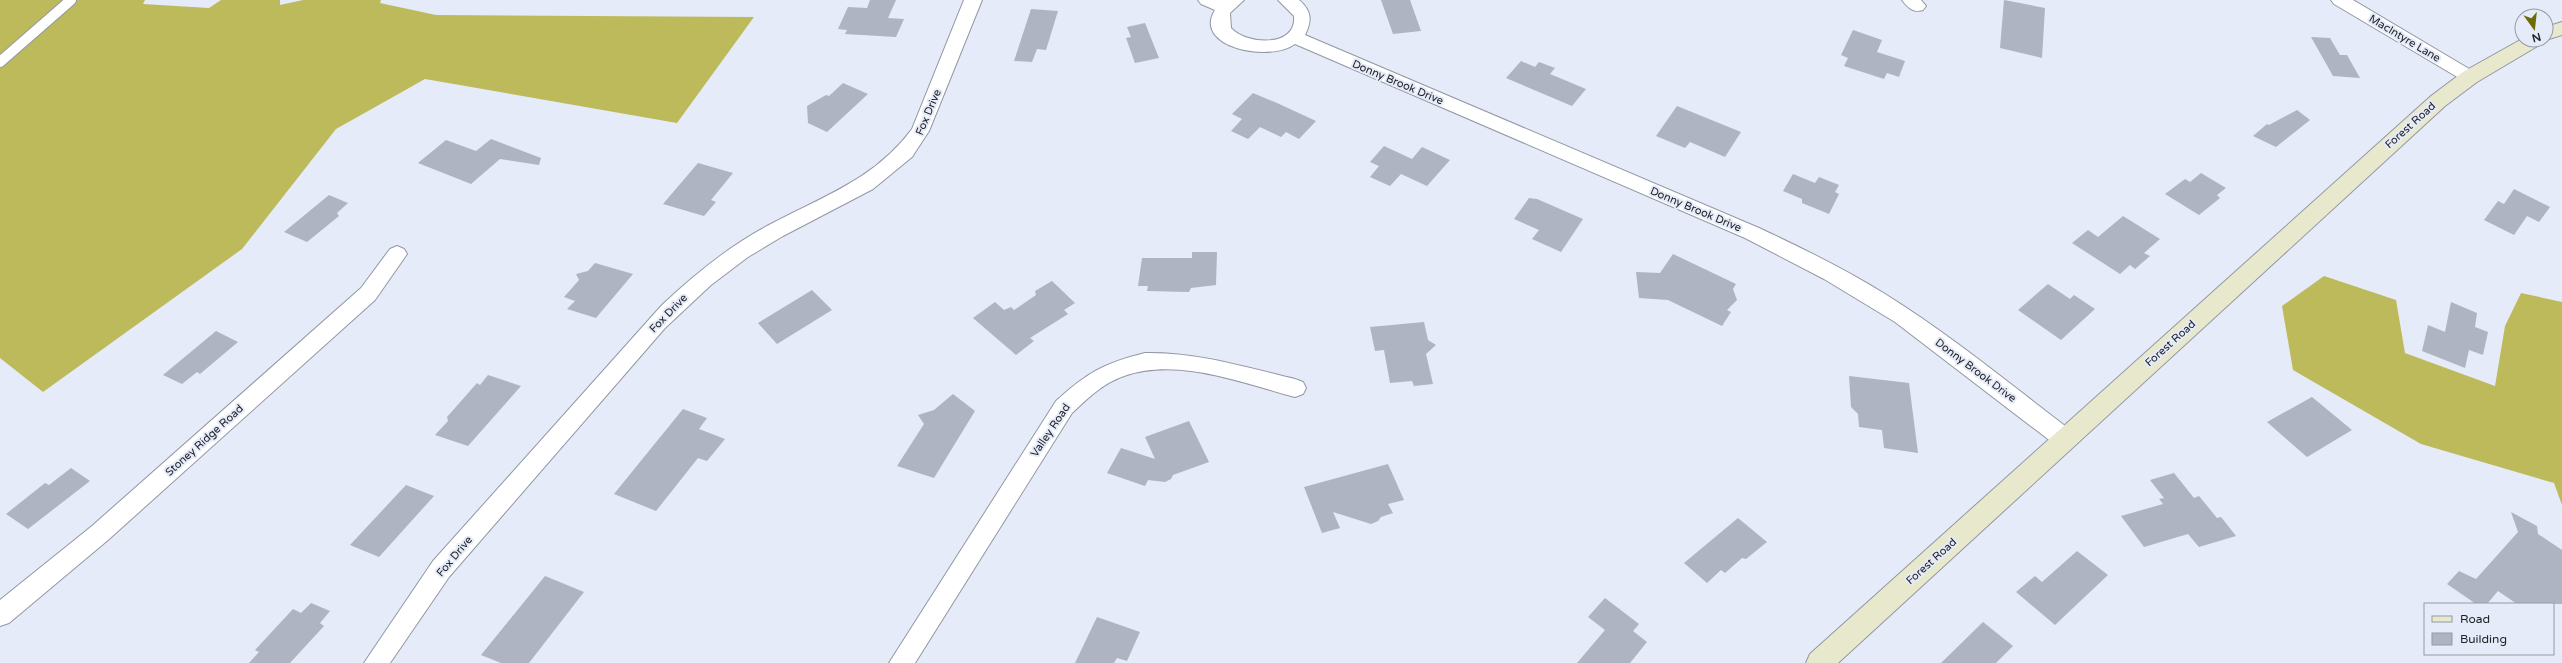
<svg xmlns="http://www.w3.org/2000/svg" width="2562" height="663" font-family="'Varela Round',sans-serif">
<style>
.forest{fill:#bdba5c}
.building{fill:#aeb4c1}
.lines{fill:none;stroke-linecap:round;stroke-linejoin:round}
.lane-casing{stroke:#9297a3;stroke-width:12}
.street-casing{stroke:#9297a3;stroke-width:2}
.secondary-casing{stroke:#9297a3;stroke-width:2}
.lane{stroke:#fff;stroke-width:10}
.street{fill:#fff;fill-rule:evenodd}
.secondary{fill:#e8e8cd;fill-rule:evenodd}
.labels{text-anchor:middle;stroke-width:4;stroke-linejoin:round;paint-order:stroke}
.street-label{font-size:11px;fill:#202227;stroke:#e5ebf8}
</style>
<rect width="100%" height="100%" fill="#e5ebf8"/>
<path class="forest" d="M0 0H145L143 4 209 8 221 0H280V5L303 0H381L380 3 436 15 754 17 677 123 425 79 336 129 242 249 43 392 0 358Z
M2324 276 2396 300 2405 353 2495 386 2505 326 2521 293 2562 302V505L2554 483 2421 444 2293 370 2282 306Z"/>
<path class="building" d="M870 0H896L888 18 904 19 896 37 845 34 847 30 838 29 848 7 867 8Z
M1381 0H1410L1421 31 1393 34Z
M2004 0 2045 8 2042 58 2000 48Z
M1031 9 1058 11 1046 50 1037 49 1032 62 1014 61Z
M1145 23 1159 58 1135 63 1126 38 1131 37 1127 27Z
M1853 30 1882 40 1877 52 1905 61 1899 77 1887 73 1884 79 1844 66 1848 58 1841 55Z
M2311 37 2330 38 2340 55H2347L2360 78 2333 76Z
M1521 61 1535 67 1539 62 1555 68 1550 74 1586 89 1572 106 1506 78Z
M843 83 868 94 827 132 808 123 807 106 826 95 829 96Z
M1253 93 1277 103 1316 121 1299 139 1286 132 1281 137 1260 127 1248 139 1231 131 1242 119 1232 114Z
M1677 106 1741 132 1725 157 1690 142 1685 148 1656 136Z
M2297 110 2310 120 2276 147 2253 136 2267 124 2269 125Z
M491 139 541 158 539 165 500 159 471 184 418 163 446 140 476 151Z
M1384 146 1412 159 1422 147 1450 160 1427 186 1401 174 1390 186 1370 177 1379 166 1370 162Z
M698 163 733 173 711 200 716 202 704 216 663 204Z
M2201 173 2226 188 2217 195 2220 198 2199 215 2165 194 2185 179 2190 182Z
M1793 174 1815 183 1819 177 1839 185 1835 192 1839 194 1829 214 1802 203V199L1783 191Z
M2514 189 2550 207 2539 222 2527 216 2514 235 2484 220 2498 201 2504 204Z
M329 195 348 203 337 213 339 216 307 242 284 232Z
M1529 198 1537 199 1583 219 1561 252 1532 239 1539 230 1514 219Z
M2123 216 2160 239 2144 253 2150 256 2135 269 2130 265 2120 274 2072 243 2088 230 2098 237Z
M1192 252H1217L1216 285 1191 288 1189 292 1147 291 1148 286H1138L1142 258H1192Z
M1673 254 1736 284 1733 289 1737 300 1727 310 1731 312 1722 326 1668 300 1639 298 1636 272 1660 273Z
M595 263 633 274 596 318 567 309 575 301 564 297 579 280 576 274 588 271Z
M1052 281 1075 303 1064 310 1068 314 1030 338 1034 341 1016 355 973 318 995 302 1004 310 1011 307 1014 310 1036 295 1035 291Z
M2048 284 2070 299 2074 295 2095 309 2061 340 2018 310Z
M812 290 832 310 777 344 758 323Z
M2451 302 2477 313 2475 327 2488 332 2483 355 2469 350 2465 368 2422 351 2428 325 2445 332Z
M1424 322 1428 340 1436 345 1426 354 1433 384 1414 386 1412 381 1390 383 1384 350 1375 351 1370 327Z
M216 331 238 342 200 374 197 372 182 384 163 375Z
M488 375 521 386 468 446 435 435 448 421 447 417 477 383 480 385Z
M1849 376 1909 383 1918 453 1884 448 1882 430 1859 427 1858 414 1851 407Z
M953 394 975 411 934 478 897 466 924 424 918 415 934 410Z
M2312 397 2352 430 2307 457 2267 422Z
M683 409 707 418 699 429 725 439 707 461 698 458 656 511 614 494Z
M1189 421 1209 462 1173 475 1171 479 1165 482 1148 480 1145 486 1107 473 1121 448 1155 459 1145 437Z
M1388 464 1404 500 1388 504 1393 513 1381 517 1378 521 1371 524 1333 512 1340 528 1322 533 1304 487Z
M71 468 90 481 28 529 6 514 45 483 49 485Z
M2174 473 2194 498 2199 496 2217 518 2221 517 2236 536 2199 547 2188 534 2144 547 2121 516 2163 504 2159 499 2164 498 2150 480Z
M406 485 434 496 379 557 350 545Z
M2511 512 2537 526 2538 534 2562 550V604H2517L2498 591 2487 604H2476L2447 584 2459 571 2476 579 2518 532Z
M1738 518 1767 542 1746 559 1742 558 1725 573 1721 570 1707 583 1684 563Z
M2077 551 2108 575 2055 625 2016 592 2035 576 2042 582Z
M545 576 584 592 529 663H501L481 655Z
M1605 598 1639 624 1633 631 1647 642 1630 663H1577L1605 630 1588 617Z
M311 603 330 611 320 623 324 626 290 663H249L259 652 255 650 293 609 301 613Z
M1097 617 1140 632 1127 661 1117 658 1114 663H1075Z
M1983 622 2013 646 1996 663H1941Z"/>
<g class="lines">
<g class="lane-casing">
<path id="lane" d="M0 62 71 0"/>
</g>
<g class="street-casing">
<path id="street" d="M964 0H982L929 131 912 157 873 189 783 236 748 257 711 285 665 328 449 577 390 663H364L433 561 662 305C695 274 729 246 769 225 823 196 874 180 912 129Z
M1198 0H1244L1230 13 1231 28C1246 45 1297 48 1294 16L1278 0H1299C1312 11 1312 21 1305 35L1759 228C1802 248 1845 269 1885 294 1951 335 2011 385 2073 432L2076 439 2073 446 2065 448 2057 446 1895 322 1824 279 1745 238 1295 44C1269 63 1192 47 1215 10L1201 4Z
M1902 0H1921L1926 6 1923 10C1913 13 1908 8 1902 0Z
M2331 0H2353L2476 73 2479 77 2476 81H2464L2334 4Z
M397 246 404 249 407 254 375 300 108 540 9 623 0 626V600L92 526 361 288 390 249Z
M1145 353C1197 352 1245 367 1295 379L1303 382 1306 388 1303 394 1295 397C1242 383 1178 357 1124 376 1103 383 1087 399 1072 413L915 663H889L1056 401C1087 373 1104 363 1145 353Z"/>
</g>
<g class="secondary-casing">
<path id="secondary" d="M2562 22V35L2546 40V27Z
M2522 39 2543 40 2541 44 2477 82 2445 106 1838 663H1806L1810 654 2431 96 2463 72Z"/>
</g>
<use href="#lane" class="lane"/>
<use href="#street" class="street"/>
<use href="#secondary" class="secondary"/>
</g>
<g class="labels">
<g class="street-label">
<text transform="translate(2405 38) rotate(31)" y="4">MacIntyre Lane</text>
<text transform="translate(1398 82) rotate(23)" y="4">Donny Brook Drive</text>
<text transform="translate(928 112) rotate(-67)" y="4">Fox Drive</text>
<text transform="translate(2410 125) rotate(-42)" y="4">Forest Road</text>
<text transform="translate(1696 209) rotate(23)" y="4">Donny Brook Drive</text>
<text transform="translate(668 313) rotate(-46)" y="4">Fox Drive</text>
<text transform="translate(2170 343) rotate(-42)" y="4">Forest Road</text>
<text transform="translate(1976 370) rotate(37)" y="4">Donny Brook Drive</text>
<text transform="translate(1050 430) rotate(-56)" y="4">Valley Road</text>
<text transform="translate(204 440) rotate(-42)" y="4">Stoney Ridge Road</text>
<text transform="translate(454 556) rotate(-50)" y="4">Fox Drive</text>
<text transform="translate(1931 561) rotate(-42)" y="4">Forest Road</text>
</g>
</g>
<rect x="2424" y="603" width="130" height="52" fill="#e5ebf8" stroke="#969ba4"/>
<rect x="2432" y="616" width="20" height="6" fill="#e8e8cd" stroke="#969ba4"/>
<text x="2460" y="623" font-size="12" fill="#202227">Road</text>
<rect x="2432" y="633" width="20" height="12" fill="#aeb4c1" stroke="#969ba4"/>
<text x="2460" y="643" font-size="12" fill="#202227">Building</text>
<g transform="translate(2534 28) rotate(165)"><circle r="19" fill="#e5ebf8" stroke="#969ba4"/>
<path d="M0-3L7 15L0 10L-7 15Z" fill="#6e6b06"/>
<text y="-6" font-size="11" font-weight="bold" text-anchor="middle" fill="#202227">N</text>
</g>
</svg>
